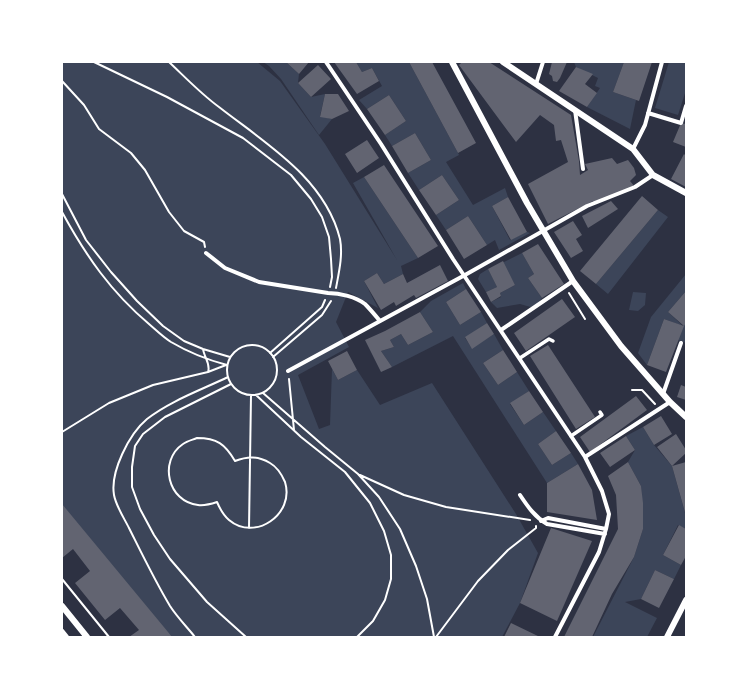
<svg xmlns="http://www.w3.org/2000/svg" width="748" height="699" font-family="Roboto,sans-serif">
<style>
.green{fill:#3c4559}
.building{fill:#626471}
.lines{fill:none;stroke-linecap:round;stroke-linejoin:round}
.path{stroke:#fff;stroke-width:2}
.pedestrian{stroke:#fff;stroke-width:3.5}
.minor{stroke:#fff;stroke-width:4}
.tertiary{stroke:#fff;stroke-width:6}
</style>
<rect width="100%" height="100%" fill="#2d3142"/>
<path class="green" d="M62 62H257L280 81 325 144 397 260 353 183 364 177 418 258 401 266 403 274 384 284 377 273 364 281 378 308 348 292 336 322 349 347 298 375 319 429 330 425 332 369 338 380 357 370 380 405 432 383 516 514 538 553 520 603 502 637H170L62 505Z
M263 62H286L299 74 298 83 311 97 325 94 320 116 332 119 319 135 281 79 269 66Z
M356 62H409L458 153 459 155 446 162 473 205 505 188 508 197 492 206 510 240 527 232 530 233 499 250 495 240 487 245 468 216 446 230 436 215 459 200 442 175 419 190 408 173 431 160 415 133 392 146 385 135 406 121 389 95 367 109 359 100 382 86 372 68 362 72Z
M574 62H624L613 92 636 100 630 129 587 107 600 88 595 86 598 78 576 67Z
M669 62H686V90L678 115 655 108Z
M658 210 668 217 608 294 596 284Z
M522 253 534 274 528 278 542 298 534 308 520 304 497 308 491 302 501 297 500 293 515 285 502 263Z
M488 269 497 287 486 292 478 279 480 274Z
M686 274V291L668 312 683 326 686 323V343L678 340 683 326 664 319 647 365 638 353 651 317Z
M463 283 466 289 446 302 460 325 481 312 487 323 465 338 472 348 494 334 503 350 483 363 498 385 517 372 529 391 510 404 524 425 543 412 556 431 538 444 552 465 571 453 578 464 547 483 453 336 392 367 381 351 394 347 390 340 401 334 408 345 433 332 420 312 431 301Z
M633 292 646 293 645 305 638 311 629 310Z
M643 427 654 445 672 466 685 513H686V529L678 525 663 555 681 565 674 579 655 570 641 599 625 602 657 618 647 637H593L634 557 643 529 641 486 628 462 635 450 626 436Z"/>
<path class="building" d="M286 62H309L299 74Z
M334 62H356L362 72 372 68 379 81 357 94Z
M409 62H432L476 143 458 153Z
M462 62H489L571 115 579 161 580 175 588 170 585 164 612 158 617 164 628 160 634 168 636 175 630 181 635 187 594 203 593 201 548 224 528 184 568 162 561 140 556 141 554 125 540 115 516 142 459 65Z
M552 62H567L560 78 557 82 553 81 552 76 549 74Z
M624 62H652L639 101 613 92Z
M318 65 331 79 311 97 298 83Z
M576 67 593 74 585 84 597 93 587 107 559 91Z
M325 94H338L349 111 332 119 320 117Z
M389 95 406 121 385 135 367 109Z
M681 123 686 124V147L673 142Z
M415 133 431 160 408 173 392 146Z
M367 140 379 158 357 173 345 154Z
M684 154 686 156V187L671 179Z
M384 165 438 246 418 258 364 177Z
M442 175 459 200 436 215 419 190Z
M642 196 658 210 596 284 580 271Z
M508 197 527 232 511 240 492 206Z
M611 201 618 209 588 228 582 216Z
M468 216 487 245 464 259 446 230Z
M573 221 582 235 576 239 583 251 571 258 554 232Z
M538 244 564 284 542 298 528 278 534 274 522 253Z
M503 261 515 285 500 293 501 296 491 302 486 292 497 287 488 269Z
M440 265 448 281 416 298 414 295 396 306 394 302 381 310 364 281 377 273 384 284 403 274 407 283Z
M466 289 481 312 460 325 446 302Z
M686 291V323L684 326 666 372 647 365 664 319 684 326 668 312Z
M562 299 575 317 526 351 514 333Z
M420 312 433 332 408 345 401 334 390 340 394 347 381 351 392 367 381 372 365 340 385 331Z
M487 323 494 334 472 349 465 337Z
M548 345 595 417 576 429 530 356Z
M503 350 517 372 498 385 483 363Z
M347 351 357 370 338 380 328 361Z
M681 385 686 387V400L677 397Z
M529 391 543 412 524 425 510 403Z
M636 396 647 410 590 452 580 437Z
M661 416 672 434 654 445 643 427Z
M556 431 571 453 552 465 538 444Z
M676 434 686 450V453L672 466 686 462V516L672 466 657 447Z
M626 436 635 450 610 467 600 453Z
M628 462 641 486 643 503V529L634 557 612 594 592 637H564L618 529 616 495 608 476Z
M578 464 592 490 597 520 547 512V483Z
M62 504 168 632 172 637H129L139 630 120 608 105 620 75 583 90 571 73 549 62 558Z
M679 525 686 529V556L681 565 663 555Z
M551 528 592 541 557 621 520 603Z
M655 570 674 579 659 608 641 599Z
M511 623 540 637H504Z"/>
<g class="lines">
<path class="path" d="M94 62 167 97 243 138 291 175 311 199 322 217 329 237 331 259 332 277 330 287
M169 62C185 77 201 94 219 107 265 143 325 178 340 239 343 255 339 272 336 288
M62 81 84 105 99 129 131 153 145 170 169 212 184 231 204 242 205 247
M62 194 86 240 111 272 137 301 163 326 184 341 203 349 230 357
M62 212C86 256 111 292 149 324 156 330 163 337 171 342 188 352 208 360 227 365
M569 293 585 319
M227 370a25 25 0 1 1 50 0a25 25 0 1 1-50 0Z
M203 349C204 357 211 364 208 372
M270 353 322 307 325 300
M273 357 322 315 331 301
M289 379 294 430
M231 384 165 417 143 434 135 446 132 467V487L140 509 154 535 170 559 207 602 246 637
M632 390H642L655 404
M263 393 325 447 358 474 379 497 400 529 416 566 427 599 434 637
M256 395 301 437 345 472 370 503 384 531 391 555V579L385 600 373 621 357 637
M62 432 109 403 153 385 208 372 226 365
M197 438C217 438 225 444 235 461 248 456 258 456 270 463 277 467 282 475 285 482 295 514 255 542 229 520 223 515 220 509 217 502 211 504 205 506 198 505 168 502 158 461 183 444 187 441 192 440 197 438Z
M360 475 404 495 446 507 530 520
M249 528 251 395
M62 579 109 637
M195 637C187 627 177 617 170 606 155 581 142 554 129 528 124 518 116 506 114 495 110 472 129 434 147 419 170 401 201 390 228 377
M436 637 478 581 508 550 536 528V526"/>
<path class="pedestrian" d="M520 358 549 339 553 341
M571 436 602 415 600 412"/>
<path class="minor" d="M326 62 381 144 453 259 585 457 602 491 609 514 606 529 599 552 555 637
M536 84 543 62
M575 110 583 169
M648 113 681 123 686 106
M633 149 645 125 662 62
M206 253 225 268 259 282 328 293C340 293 356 297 365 304 370 309 375 315 380 321
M501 330 573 281
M288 371 465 275 587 206 635 187 653 175
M663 394 681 343
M585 457 670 402
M520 495C528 507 535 517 547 524L605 534
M541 521 548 518 606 529"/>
<path class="tertiary" d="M452 62 527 203 573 281 621 346 670 402 686 417
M503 62 633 149 653 175 686 193
M62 606 87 637
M62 632 66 637
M667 637 686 600"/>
</g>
<rect width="748" height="699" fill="none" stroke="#ffffff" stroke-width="126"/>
</svg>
